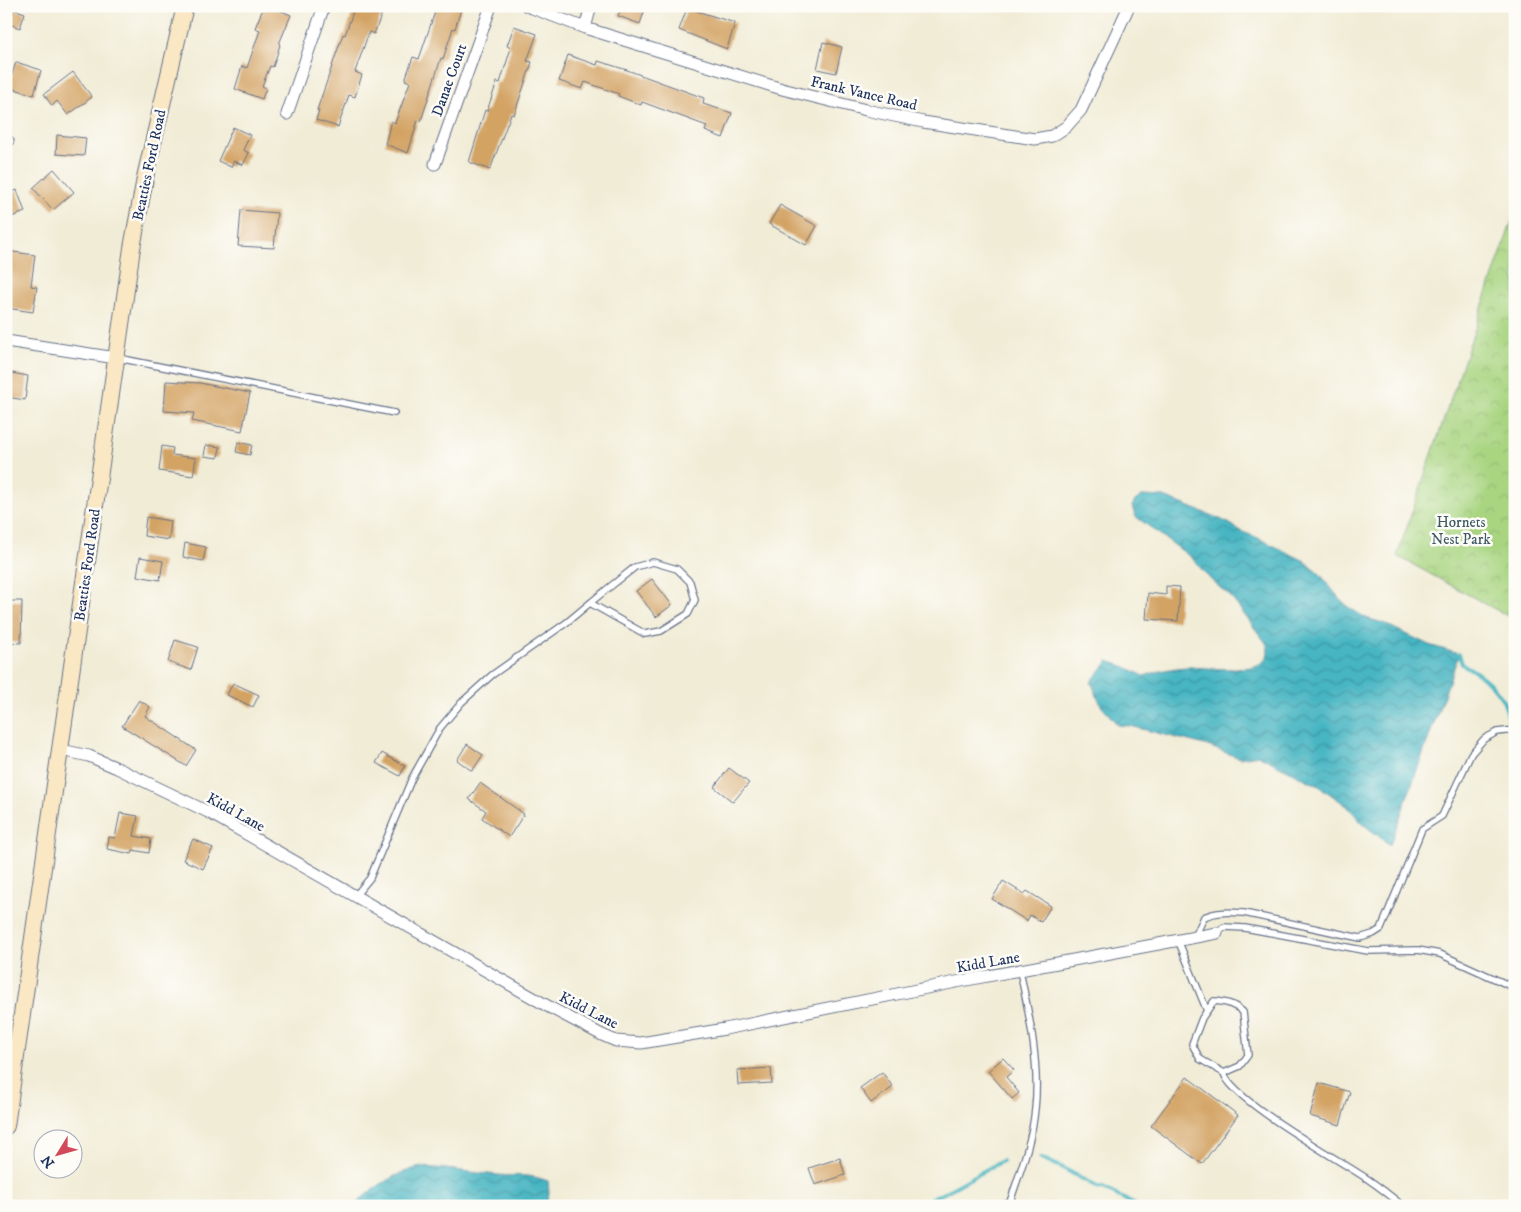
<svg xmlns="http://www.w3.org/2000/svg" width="1521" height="1212" font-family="'IM FELL DW Pica',serif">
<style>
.park{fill:url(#park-crowns);stroke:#628270}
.water{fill:url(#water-waves);stroke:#317290}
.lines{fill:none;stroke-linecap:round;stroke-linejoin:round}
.stream{stroke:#47b5c2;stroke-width:4}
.building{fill:#d3a364}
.service-casing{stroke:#667188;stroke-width:8}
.minor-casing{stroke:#667188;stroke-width:13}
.secondary-casing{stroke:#667188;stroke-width:18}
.service{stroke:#fff;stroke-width:5.5}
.minor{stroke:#fff;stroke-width:11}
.secondary{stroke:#fae7c3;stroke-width:16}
.labels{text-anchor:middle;stroke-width:5;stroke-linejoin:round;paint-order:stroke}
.street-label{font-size:15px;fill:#1b2f5e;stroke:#fdfcf7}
.park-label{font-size:15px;fill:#3e5867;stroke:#fdfcf7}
</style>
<defs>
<pattern id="park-crowns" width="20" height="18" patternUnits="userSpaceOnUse" patternTransform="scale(1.25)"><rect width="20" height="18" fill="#a9d581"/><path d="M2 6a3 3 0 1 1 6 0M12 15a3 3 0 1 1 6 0" fill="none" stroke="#91b772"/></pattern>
<pattern id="water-waves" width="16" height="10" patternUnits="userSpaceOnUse" patternTransform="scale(1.25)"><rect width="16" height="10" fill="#47b5c2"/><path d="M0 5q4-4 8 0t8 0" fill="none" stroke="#3a94a1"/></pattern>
</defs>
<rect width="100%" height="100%" fill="#fdfcf7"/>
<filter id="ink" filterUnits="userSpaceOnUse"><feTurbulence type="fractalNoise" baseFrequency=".02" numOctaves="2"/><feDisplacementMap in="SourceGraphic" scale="10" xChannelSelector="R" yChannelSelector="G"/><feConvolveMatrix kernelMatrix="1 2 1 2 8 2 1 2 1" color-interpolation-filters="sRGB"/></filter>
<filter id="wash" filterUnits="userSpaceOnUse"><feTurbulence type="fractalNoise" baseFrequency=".0096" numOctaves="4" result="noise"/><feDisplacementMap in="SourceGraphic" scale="20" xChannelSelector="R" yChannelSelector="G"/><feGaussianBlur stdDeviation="1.12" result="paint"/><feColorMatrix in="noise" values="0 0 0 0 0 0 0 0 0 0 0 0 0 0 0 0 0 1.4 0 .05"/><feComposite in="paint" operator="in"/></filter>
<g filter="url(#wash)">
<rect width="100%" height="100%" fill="#f1ecd6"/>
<path class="park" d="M1515 212V620L1397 556Z"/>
<path class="water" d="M1142 496 1164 497 1218 518 1232 525 1240 531 1256 537 1305 561 1320 574 1335 593 1348 607 1366 618 1383 623 1429 645 1459 654 1390 845 1363 824 1347 806 1319 786 1258 755 1240 758 1205 745 1130 726 1118 725 1102 707 1091 682 1108 661 1126 667 1144 676C1158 671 1172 668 1186 667 1204 666 1281 680 1266 643L1230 596 1211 580 1192 558 1135 516 1132 506 1135 501Z
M421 1167C447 1168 472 1173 498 1175 520 1177 526 1173 548 1181L549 1193 546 1206H354C370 1189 398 1171 421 1167Z"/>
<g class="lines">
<path class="stream" d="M1455 656 1459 654 1462 664C1481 674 1499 687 1506 708 1511 722 1510 738 1515 752
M1041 1158 1061 1167 1097 1187 1103 1188 1137 1206
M920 1206 935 1196 940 1195 1002 1161"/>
</g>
<g id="blocks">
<path class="building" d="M264 6H269L291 15 279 44 280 45 273 67 270 66 262 86 266 88 262 99 235 89 242 66 247 68 260 30 255 28Z
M355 6H370L383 11 374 34 369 32 355 72 362 75 355 97 349 95 338 127 316 120 319 110H317L343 34 345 35Z
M437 6H462L455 29 453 28 443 59 441 58 421 121 418 120 408 153 385 144 391 121 395 123 410 82 405 80 413 57 419 59Z
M622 6H646L640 24 618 16Z
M687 8 735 23 727 49 679 30Z
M13 9 25 13 20 28 9 24Z
M514 26 537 34 527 61 532 62 514 115 511 114 490 170 469 162 485 110 487 111 497 82 500 83 511 48 507 46Z
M823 42 842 47 836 73 817 69Z
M568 55 597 65 598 61 627 70 704 98 703 104 732 113 723 138 705 131 707 126 642 102 641 105 618 96 619 94 585 82 582 89 559 81Z
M16 62 41 70 34 95 8 87Z
M73 72 92 97 68 115 57 101 52 106 44 94Z
M233 127 250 135 243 150 249 153 243 165 234 161 231 167 218 161Z
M57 135 86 138 84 156 56 154Z
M54 169 74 192 53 210 33 188Z
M17 190 25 212 6 219V194Z
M780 205 817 226 806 245 769 224Z
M241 210 277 213 274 248 238 246Z
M6 251 35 255 31 286 37 287 33 312 6 308Z
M6 372 28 376 25 400 6 397Z
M166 381 200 383 250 393 242 431 192 421 194 413 164 411Z
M238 442 252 445 250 455 236 452Z
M206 445 220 447 218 458 204 456Z
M162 446 173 448 172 455 196 458 193 476 159 471Z
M146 517 171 521 169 540 144 536Z
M185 543 206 547 203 561 183 557Z
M140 557 163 561 160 580 137 576Z
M652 579 672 605 656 617 636 591Z
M1166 586 1180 587 1178 621 1146 619 1148 593 1166 595Z
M6 601H22L21 643 6 642Z
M175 640 198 647 191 670 168 662Z
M233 683 259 695 253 707 227 695Z
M139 700 150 707 145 716 196 750 186 766 122 726Z
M467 744 483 755 472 771 457 760Z
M382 753 405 766 400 776 376 763Z
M729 768 749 783 733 802 714 787Z
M480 783 524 814 509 837 482 818 486 811 469 799Z
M120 813 138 816 134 836 151 839 149 853 133 850 132 854 107 849 109 837 115 838Z
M193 839 213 848 203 869 183 860Z
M1003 881 1024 894 1027 891 1051 906 1041 922 1030 915 1027 921 992 899Z
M1003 1058 1014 1070 1006 1077 1019 1093 1012 1099 988 1071Z
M771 1068 772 1083 738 1085 737 1070Z
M882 1072 893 1087 871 1103 860 1088Z
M1187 1077 1238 1115 1202 1164 1151 1126Z
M1319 1083 1350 1092 1340 1125 1310 1116Z
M840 1158 845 1175 815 1185 809 1168Z"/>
</g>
</g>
<g filter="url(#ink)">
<use href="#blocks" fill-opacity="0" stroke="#667188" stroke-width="1"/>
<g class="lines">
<g class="service-casing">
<path id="service" d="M118 358 394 413
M355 896 370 878 412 778 440 728 462 702 492 675 566 623 590 603 606 590 635 567 653 562 677 569 690 582 695 600 688 614 661 631 645 634 590 603
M1217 933 1224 927 1245 928 1368 951 1418 950 1440 954 1515 988
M1195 937 1204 917C1217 911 1230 912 1244 913L1360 938 1373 934 1381 929 1422 829 1442 816 1471 754 1484 739 1497 732 1515 730
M1178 940 1207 1011
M1224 1073 1240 1066 1248 1055 1243 1012C1234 1004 1226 1002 1214 1001L1202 1018 1192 1044 1200 1059 1224 1073C1229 1099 1343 1162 1369 1180 1381 1188 1392 1197 1403 1206
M1002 1206 1010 1202C1020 1172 1032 1141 1035 1109 1040 1064 1029 1014 1020 971"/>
</g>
<g class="minor-casing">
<path id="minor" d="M527 6 585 28 782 89 866 110 923 122 1035 139 1052 136 1066 127 1081 110 1129 6
M585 28 591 6
M287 114 324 6
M6 143 8 141
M435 164 491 6
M6 341 116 358
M61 750 89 756 117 768 208 812 551 1008 602 1035 616 1041 641 1043 725 1029 956 982 1217 933"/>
</g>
<g class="secondary-casing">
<path id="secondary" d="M6 1126 132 248 146 173 185 6"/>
</g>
<use href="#service" class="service"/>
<use href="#minor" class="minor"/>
<use href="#secondary" class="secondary"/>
</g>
</g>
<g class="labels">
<g class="street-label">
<text transform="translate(449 80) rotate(-70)" y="5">Danae Court</text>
<text transform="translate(864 93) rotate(13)" y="5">Frank Vance Road</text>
<text transform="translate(149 165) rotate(-78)" y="5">Beatties Ford Road</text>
<text transform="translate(87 565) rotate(-82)" y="5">Beatties Ford Road</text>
<text transform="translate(236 812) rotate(29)" y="5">Kidd Lane</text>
<text transform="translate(988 962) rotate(-10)" y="5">Kidd Lane</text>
<text transform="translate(589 1010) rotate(27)" y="5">Kidd Lane</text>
</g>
<g class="park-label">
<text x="1461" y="527">Hornets<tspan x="1461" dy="17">Nest Park</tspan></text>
</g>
</g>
<rect width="1521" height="1212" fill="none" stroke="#fdfcf7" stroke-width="25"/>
<g transform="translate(58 1154) rotate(233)"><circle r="24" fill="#fdfcf7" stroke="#a3aaba"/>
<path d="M0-4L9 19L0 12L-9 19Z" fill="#d1495b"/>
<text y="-8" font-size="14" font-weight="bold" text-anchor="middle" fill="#1b2f5e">N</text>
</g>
</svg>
